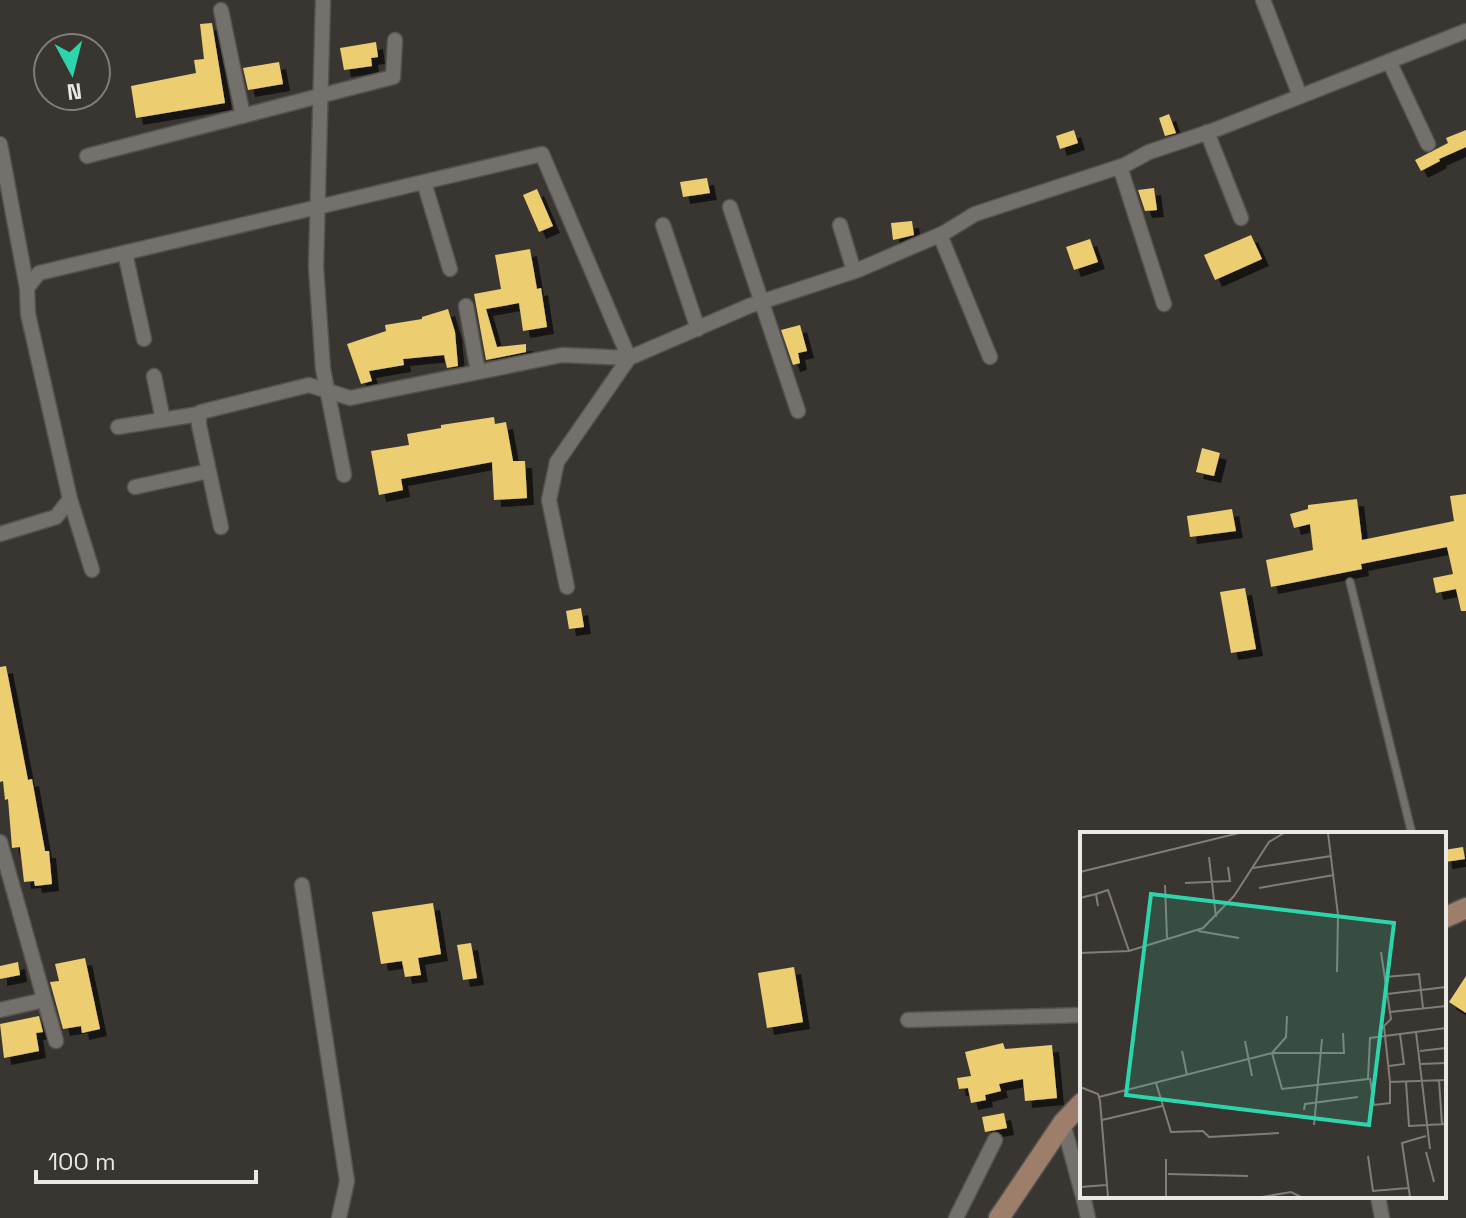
<svg xmlns="http://www.w3.org/2000/svg" width="1466" height="1218" font-family="'Space Grotesk',sans-serif">
<style>
.building{fill:#eccd70;filter:url(#shadow)}
.lines{fill:none;stroke-linecap:round;stroke-linejoin:round}
.service-casing{stroke:#55524f;stroke-width:10}
.minor-casing{stroke:#55524f;stroke-width:17}
.secondary-casing{stroke:#55524f;stroke-width:23}
.service{stroke:#74706b;stroke-width:7}
.minor{stroke:#74706b;stroke-width:14}
.secondary{stroke:#9c7e6a;stroke-width:20}
.inset-road{fill:none;stroke:#807d7a;stroke-width:2}
.view{fill:#2cd5ab;fill-opacity:0.15;stroke:#2cd5ab;stroke-width:4}
.inset-edge{fill:none;stroke:#ebe9e7;stroke-width:4}
</style>
<defs>
<filter id="shadow"><feDropShadow dx="7" dy="7" stdDeviation="0" flood-color="#0009"/></filter>
</defs>
<rect width="100%" height="100%" fill="#393531"/>
<path class="building" d="M212 23 225 103 136 118 131 86 196 73 194 60 204 59 200 24Z
M376 42 378 57 371 58 372 66 344 70 340 48Z
M279 62 283 84 248 90 243 68Z
M1169 114 1176 133 1165 136 1159 118Z
M1074 130 1078 143 1060 149 1056 136Z
M1466 130V147L1439 159 1440 161 1421 171 1415 160 1448 143 1446 138Z
M707 178 710 193 683 197 680 182Z
M1154 188 1157 210 1145 211 1138 190Z
M537 189 553 226 539 232 523 195Z
M912 221 914 235 893 240 891 223Z
M1251 235 1262 259 1215 280 1204 255Z
M1090 239 1098 262 1074 270 1066 247Z
M530 249 537 289 541 288 547 327 523 331 519 303 486 309 497 347 526 344V352L486 360 474 294 501 289 495 255Z
M448 309 455 332 458 366 447 368 444 355 403 359 404 365 369 371 372 381 361 384 347 344 386 331 385 325 422 319V317Z
M800 325 807 351 798 353 800 363 793 365 781 330Z
M494 417 495 424 506 422 513 461H525L527 498 494 500 492 462 401 479 403 490 379 495 371 451 409 445 407 434 441 428V425Z
M1202 448 1220 453 1214 476 1196 472Z
M1466 494V611H1461L1456 589 1436 593 1433 578 1453 574 1447 547 1361 564 1362 569 1271 587 1266 560 1313 550 1310 524 1294 528 1290 514 1308 509V505L1357 499 1362 540 1454 521 1450 496Z
M1232 509 1236 531 1190 537 1187 516Z
M1245 588 1256 649 1231 653 1220 592Z
M581 608 584 627 569 629 566 611Z
M6 666 28 780 32 779 45 851H49L52 884 35 886 34 881 24 882 20 847 12 848 8 799 5 800 3 781 0 782V667Z
M1463 847 1465 859 1445 862 1444 850Z
M433 903 441 954 418 958 421 975 405 977 402 961 381 964 372 912Z
M471 943 477 978 463 980 457 945Z
M85 958 100 1029 82 1033 81 1026 63 1029 50 982 59 981 55 964Z
M18 962 20 975 0 979V966Z
M794 967 803 1022 767 1028 758 973Z
M1466 976V1013L1449 1002Z
M39 1016 43 1032 36 1033 39 1051 4 1058 0 1024Z
M1003 1043 1005 1049 1052 1045 1057 1098 1025 1101 1023 1079 999 1084 1001 1091 985 1095 986 1100 971 1103 968 1088 959 1089 957 1078 971 1076 965 1052Z
M1004 1113 1007 1128 985 1132 982 1117Z"/>
<g class="lines">
<g class="service-casing">
<path id="service" d="M1350 582 1412 834"/>
</g>
<g class="minor-casing">
<path id="minor" d="M323 0 316 267 323 369 344 475
M1263 0 1300 96
M221 10 243 116
M1389 61 1428 144
M1207 132 1241 218
M0 144 27 288
M87 156 393 77 395 40
M1120 167 1164 304
M424 182 450 269
M730 207 798 411
M663 225 698 329
M840 225 854 271
M940 235 990 357
M125 253 144 339
M466 306 478 372
M154 376 163 420
M118 427 199 414
M135 487 209 471
M70 499 92 570
M221 527 199 425V414L201 412 309 385 350 398 562 355 629 358 749 306 858 270 944 233 975 214 1125 165 1149 152 1212 131 1466 31
M0 534 56 517 70 499 28 314 27 288 39 273 542 154 629 358 557 462 549 500 567 587
M0 842 56 1041
M302 885 347 1181 339 1218
M0 1010 44 1000
M908 1020 1082 1015
M1063 1123 1082 1193
M1083 1196 1088 1218
M1378 1196 1382 1218
M956 1218 995 1140"/>
</g>
<g class="secondary-casing">
<path id="secondary" d="M1444 918 1466 908
M999 1218 1063 1123 1082 1103"/>
</g>
<use href="#service" class="service"/>
<use href="#minor" class="minor"/>
<use href="#secondary" class="secondary"/>
</g>
<g transform="translate(1080 832)">
<rect width="366" height="366" fill="#393531"/>
<path class="inset-road" d="M248 1 258 83 257 140M129 25 136 85M173 36 251 24M0 40 159 1M105 51 150 49 148 35M85 53 87 106M179 56 254 43M16 62 28 58 49 119M0 66 16 62 18 74M118 99 159 106M301 120 311 187 304 194 310 250 366 248M0 121 49 119 123 96 154 64 189 10 204 1M305 145 339 142 343 176M307 162 366 155M310 180 366 174M207 184 206 205 192 221 202 257 288 247 290 206 366 196M336 200 350 317M165 209 172 244M102 219 107 243M340 219 366 216M341 232 366 231M309 234 324 232 320 202M290 246 294 273 310 271V250M359 248 362 293M326 250 329 294 366 292M76 251 91 300 123 299 129 305 199 301M0 255 18 262 20 269 28 365M19 265 192 221H264L263 201M224 278 225 272 278 265M22 288 82 274M234 293 242 207M346 320 354 350M288 324 293 359 328 356M86 327V365M88 342 168 344M0 355 26 353M182 365 211 360 221 365M330 365 322 311 346 304"/>
<path class="view" d="M71 62 314 91 289 293 46 263Z"/>
<rect width="366" height="366" class="inset-edge"/>
</g>
<g transform="translate(72 72) rotate(173)"><circle r="38" fill="#393531" stroke="#807d7a" stroke-width="2"/>
<path d="M0-6L14 30L0 20L-14 30Z" fill="#2cd5ab"/>
<text y="-12" font-size="22" font-weight="bold" text-anchor="middle" fill="#ebe9e7">N</text>
</g>
<path d="M36 1170v12h220v-12" fill="none" stroke="#ebe9e7" stroke-width="4"/>
<text x="48" y="1170" font-size="24" fill="#ebe9e7" stroke="#393531" stroke-width="6" paint-order="stroke">100 m</text>
</svg>
